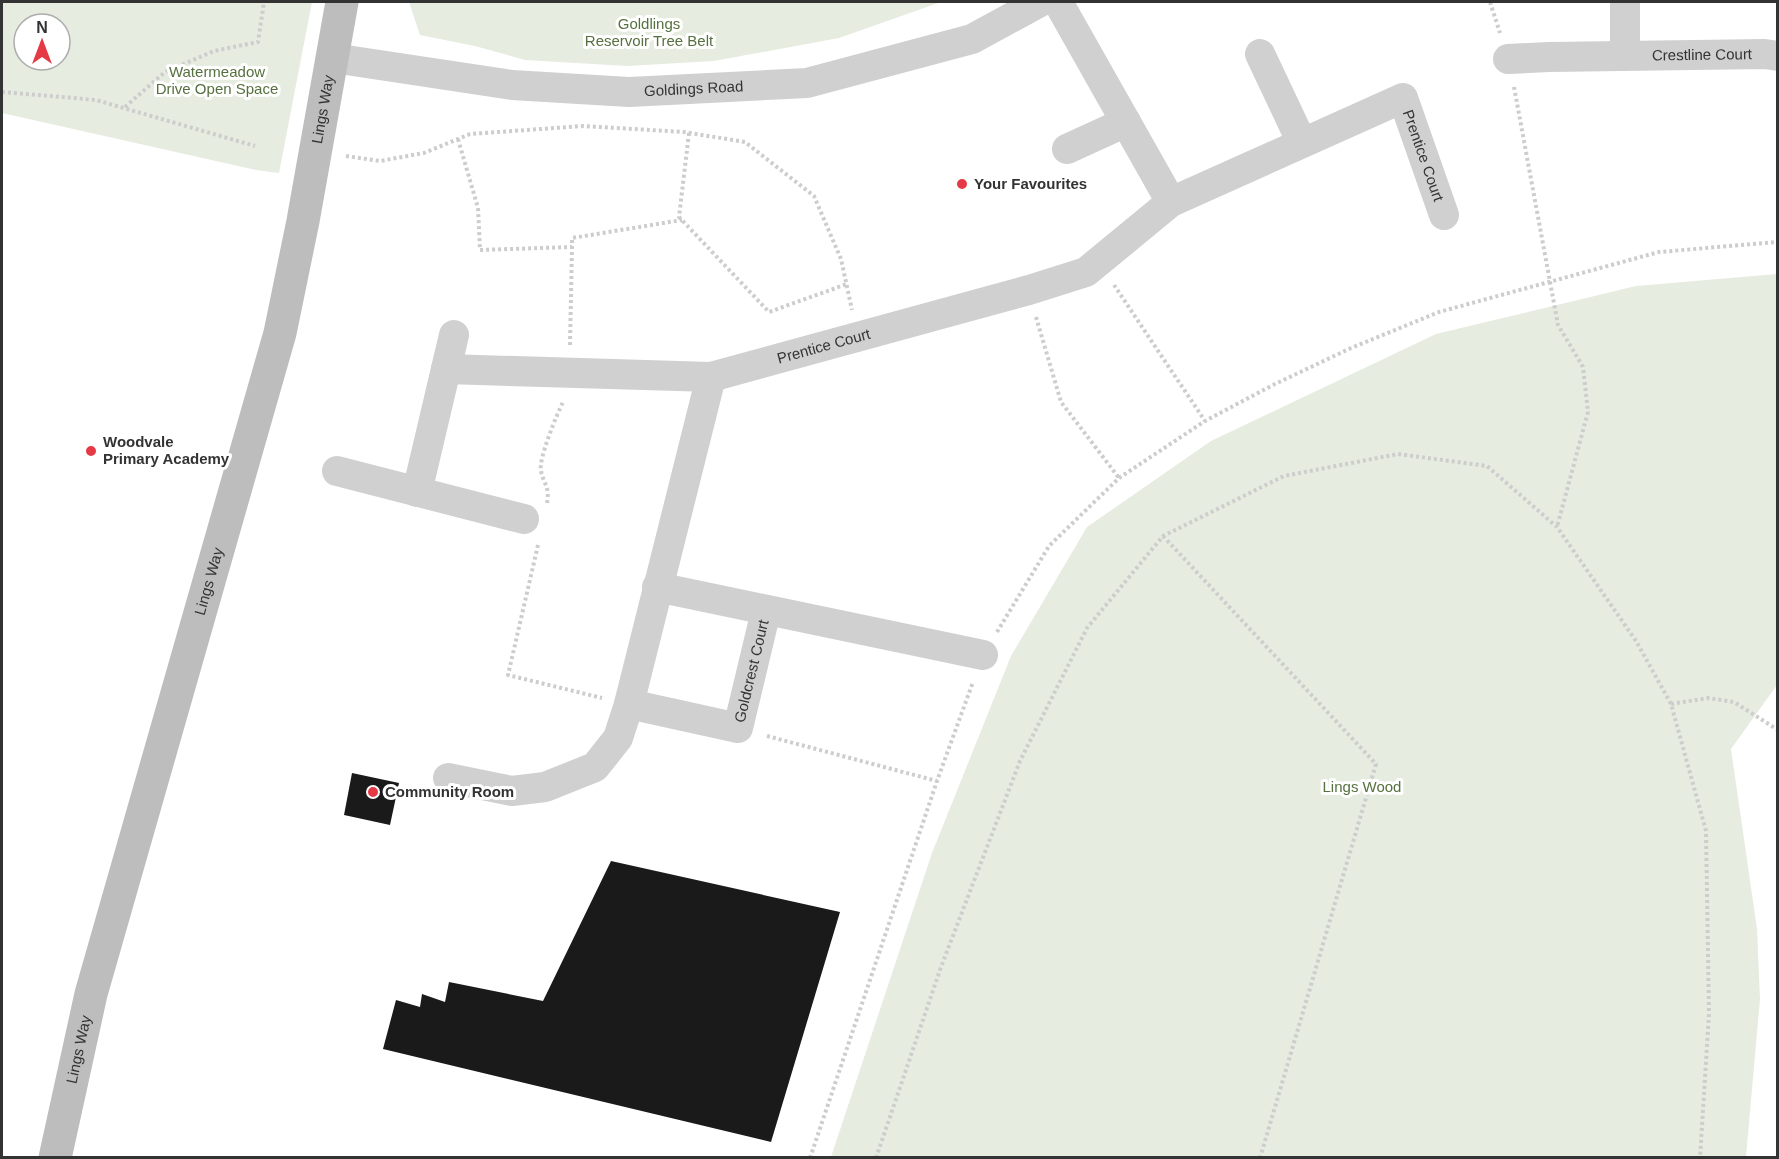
<svg xmlns="http://www.w3.org/2000/svg" width="1779" height="1159" font-family="Arial,sans-serif">
<style>
.green{fill:#e6ecdf;fill-rule:evenodd}
.building{fill:#1a1a1a}
.lines{fill:none;stroke-linecap:round;stroke-linejoin:round}
.path{stroke:#cdcdcd;stroke-width:4;stroke-dasharray:3 3;stroke-linecap:butt}
.street{stroke:#d0d0d0;stroke-width:30}
.secondary{stroke:#bdbdbd;stroke-width:33}
.poi-dot{fill:#e63946;stroke:#fff;stroke-width:2}
.labels{text-anchor:middle;stroke-width:6;stroke-linejoin:round;paint-order:stroke}
.park-label{font-size:15px;fill:#56703f;stroke:#fff}
.street-label{font-size:15px;fill:#333;stroke:#fff}
.poi-label{font-size:15px;font-weight:bold;fill:#333;stroke:#fff;text-anchor:start}
</style>
<rect width="100%" height="100%" fill="#fff"/>
<path class="green" d="M2 2H312L279 173 256 170 2 113ZM24 24H60V60H24Z
M409 2H941L839 38 714 61 627 66 525 60 475 46 420 35Z
M1777 274V685L1731 749 1757 929 1760 999 1746 1157H831L932 853 1011 656 1087 527 1211 441 1436 334 1636 286Z"/>
<path class="building" d="M352 773 399 783 390 825 344 815Z
M611 861 840 912 771 1142 383 1049 396 1000 420 1007 422 994 445 1002 449 982 543 1001Z"/>
<g class="lines">
<path class="path" d="M1490 2 1500 33
M1514 87 1558 325 1583 367 1588 412 1557 527
M2 92 96 100 255 146
M125 107 165 72 214 51 258 42 264 2
M689 133 679 217 769 312 847 284
M458 139 478 208 480 250 572 247V238L682 220
M346 156 380 161 424 153 470 134 583 126 684 132 745 142 814 196 841 259 852 310
M1114 285 1205 421
M1036 317 1061 402 1119 478
M570 345 572 247
M547 503C550 487 544 485 541 471 538 460 557 414 563 402
M1163 536 1376 764 1260 1158
M538 545 508 675 602 698
M997 632 1049 546 1119 478 1205 421 1273 385 1351 348 1439 312 1659 252 1778 242
M1671 704 1708 698 1734 702 1778 730
M767 736 937 781
M810 1158 937 781 973 682
M876 1158 941 967 1020 761 1087 628 1163 536 1284 476 1398 454 1487 466 1557 527 1636 641 1671 704 1706 831 1709 1014 1700 1158"/>
<g class="street">
<path d="M1058 2 1171 202"/>
<path d="M1625 2V56"/>
<path d="M1260 54 1302 143"/>
<path id="s1" d="M333 58 512 85 629 92 807 83 972 39 1040 2"/>
<path id="s2" d="M1508 59 1549 57 1765 54 1778 56"/>
<path d="M1067 149 1126 122"/>
<path id="s3" d="M446 369 711 377 1029 290 1086 272 1171 202 1403 98 1444 215"/>
<path d="M337 471 524 519"/>
<path d="M417 492 454 335"/>
<path d="M657 587 983 655"/>
<path id="s4" d="M629 704 738 728 766 611"/>
<path d="M448 778 512 791 545 787 595 767 618 738 629 704 711 377"/>
</g>
<path class="secondary" id="s5" d="M55 1158 91 994 280 333 303 221 342 2"/>
</g>
<g class="poi-dot">
<circle cx="962" cy="184" r="6"/>
<circle cx="91" cy="451" r="6"/>
<circle cx="373" cy="792" r="6"/>
</g>
<g class="labels">
<g class="park-label">
<text x="649" y="29">Goldlings<tspan x="649" dy="17">Reservoir Tree Belt</tspan></text>
<text x="217" y="77">Watermeadow<tspan x="217" dy="17">Drive Open Space</tspan></text>
<text x="1362" y="792">Lings Wood</text>
</g>
<g class="street-label">
<text dy="5" stroke="none"><textPath href="#s2" startOffset="194">Crestline Court</textPath></text>
<text dy="5" stroke="none"><textPath href="#s1" startOffset="363">Goldings Road</textPath></text>
<text dy="5" stroke="none"><textPath href="#s5" startOffset="1083">Lings Way</textPath></text>
<text dy="5" stroke="none"><textPath href="#s3" startOffset="1080">Prentice Court</textPath></text>
<text dy="5" stroke="none"><textPath href="#s3" startOffset="382">Prentice Court</textPath></text>
<text dy="5" stroke="none"><textPath href="#s5" startOffset="597">Lings Way</textPath></text>
<text dy="5" stroke="none"><textPath href="#s4" startOffset="170">Goldcrest Court</textPath></text>
<text dy="5" stroke="none"><textPath href="#s5" startOffset="111">Lings Way</textPath></text>
</g>
<g class="poi-label">
<text x="974" y="189">Your Favourites</text>
<text x="103" y="447">Woodvale<tspan x="103" dy="17">Primary Academy</tspan></text>
<text x="385" y="797">Community Room</text>
</g>
</g>
<rect width="1779" height="1159" fill="none" stroke="#333333" stroke-width="6"/>
<g transform="translate(42 42)"><circle r="28" fill="#ffffff" stroke="#adadad" stroke-width="1.5"/>
<path d="M0-4.5L10 22L0 15L-10 22Z" fill="#e63946"/>
<text y="-9" font-size="16" font-weight="bold" text-anchor="middle" fill="#333333">N</text>
</g>
</svg>
